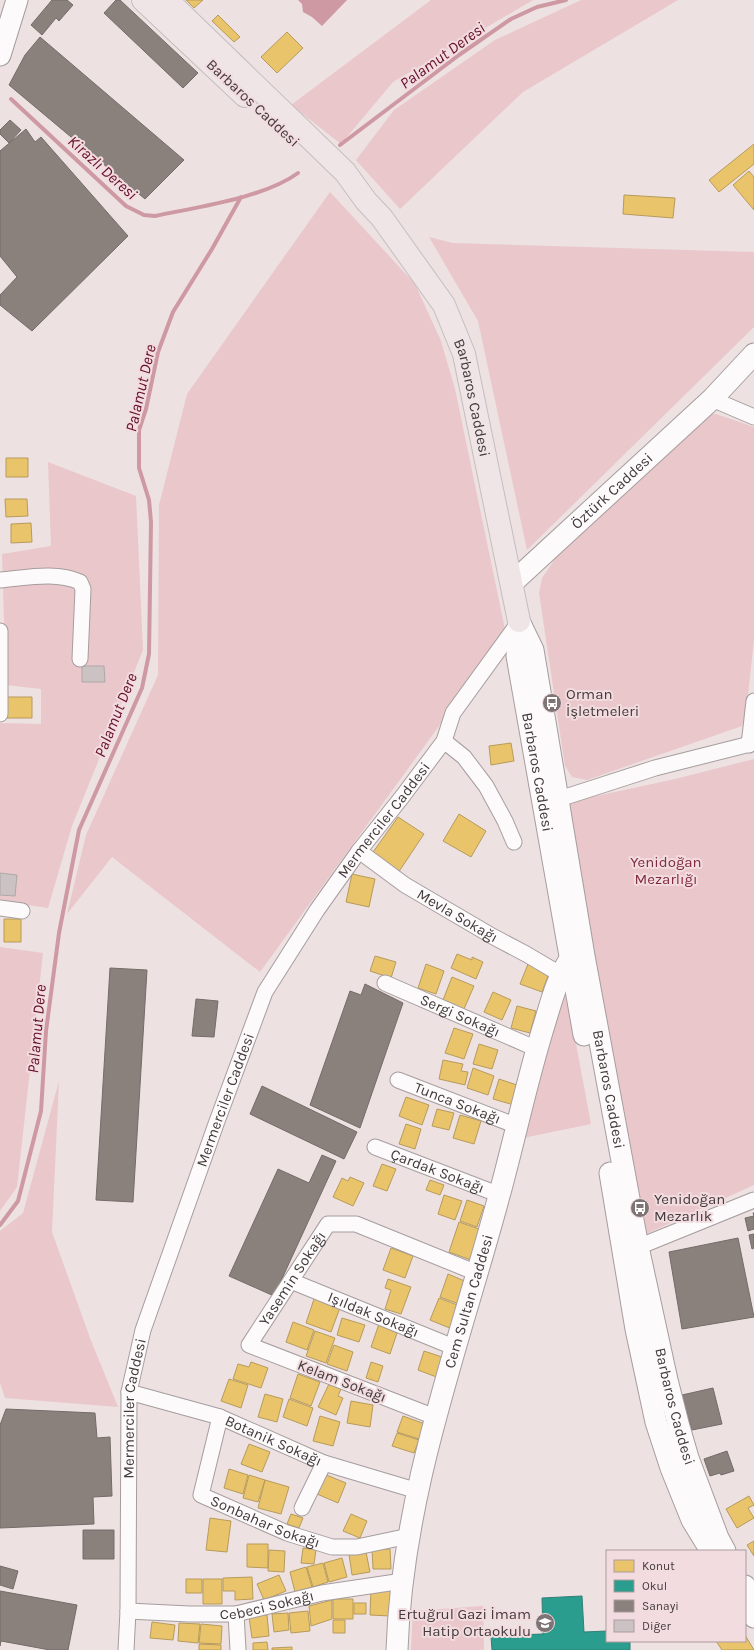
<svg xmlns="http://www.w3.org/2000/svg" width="754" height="1650" font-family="Karla,sans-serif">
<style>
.green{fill:#eac7cb}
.water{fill:#ce99a2}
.homes{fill:#e9c46a;stroke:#b79b5c}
.schools{fill:#2a9d8f;stroke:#317f76}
.industry{fill:#8a817c;stroke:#746c68}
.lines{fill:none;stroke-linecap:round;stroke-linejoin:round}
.stream{stroke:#ce99a2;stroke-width:4}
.building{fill:#cbc2c3;stroke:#b0a7a8}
.street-casing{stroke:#a69d9e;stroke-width:17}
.secondary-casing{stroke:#a69d9e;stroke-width:23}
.primary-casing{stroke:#c4bebf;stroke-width:24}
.street{stroke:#fcfafb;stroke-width:15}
.secondary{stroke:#fcfafb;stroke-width:21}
.primary{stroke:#efe5e7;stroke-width:22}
.labels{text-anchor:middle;stroke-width:4;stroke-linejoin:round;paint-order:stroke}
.street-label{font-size:15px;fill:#423a3b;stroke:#f2dcdf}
.poi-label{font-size:15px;fill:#423a3b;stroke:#f2dcdf;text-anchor:start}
.park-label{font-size:15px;fill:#7f2a3f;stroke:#f2dcdf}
.water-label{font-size:16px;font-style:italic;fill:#630d29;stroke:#f2dcdf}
</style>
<rect width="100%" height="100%" fill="#ede1e2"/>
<path class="green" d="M431 0H533L393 82 341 144 291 105Z
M581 0H678L523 92 400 209 356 160 394 110 495 40Z
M330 192 415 284 441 341 455 389 506 634 260 972 112 857 67 914 86 835 158 675 159 505 187 394Z
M429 237 453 243 754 252V327L527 550 478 321Z
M709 414H716L754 427V640L746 713 742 726 587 780 572 777 565 766 539 593 542 578 557 556Z
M48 462 136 496 143 650 72 826 48 908 0 901V723L41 724V689L6 685 2 554 51 546Z
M754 759V1185L646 1234 564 803 675 779Z
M0 947 43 953 17 1187 0 1211Z
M565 985 591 1124 523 1138Z
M59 1081 52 1232 90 1338 118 1407 5 1398 0 1383V1231L23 1213Z
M483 1606 484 1650H411L413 1611Z"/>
<path class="water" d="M298 0H347L322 26 312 17 303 12 302 4Z"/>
<path class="homes" d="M186 0H203L194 8Z
M218 15 240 37 234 42 212 21Z
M287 32 303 48 277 73 261 57Z
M754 144V164L719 192 709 180Z
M749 171 754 177V210L733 185Z
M624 195 675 198 673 218 623 214Z
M6 458H28V477H6Z
M5 499H27L28 516 6 517Z
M31 523 32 542 11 543V524Z
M7 697H32V718H7Z
M511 743 514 761 491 765 489 746Z
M459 814 486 831 471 857 443 841Z
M398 817 424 834 398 873 371 855Z
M352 874 375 879 369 907 346 902Z
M4 919H21V942H4Z
M457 954 472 960V957L483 962 476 979 451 968Z
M375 956 396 962 391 978 370 971Z
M426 964 444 971 436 994 418 988Z
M528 964 549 973 542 992 520 984Z
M452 977 474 986 464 1009 443 1000Z
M493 992 511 1000 502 1020 484 1012Z
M517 1006 536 1011 530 1033 511 1028Z
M454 1028 473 1034 464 1059 445 1053Z
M479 1044 498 1050 492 1069 473 1064Z
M443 1060 463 1064 461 1071 468 1072 465 1085 439 1079Z
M473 1068 494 1076 488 1095 467 1088Z
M499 1079 520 1086 514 1105 493 1099Z
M406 1097 429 1105 422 1125 399 1116Z
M437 1109 454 1113 449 1130 432 1126Z
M460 1115 481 1121 474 1144 453 1138Z
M406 1124 421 1129 415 1149 399 1144Z
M382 1164 396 1169 387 1191 373 1186Z
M350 1177 364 1183 353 1206 333 1197 342 1178 348 1181Z
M430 1180 444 1185 440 1195 426 1190Z
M444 1195 462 1201 455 1220 438 1214Z
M467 1200 484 1206 477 1227 460 1221Z
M459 1222 482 1230 471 1260 449 1252Z
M391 1248 413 1256 405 1278 383 1270Z
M448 1274 467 1282 459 1304 440 1297Z
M388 1279 411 1287 401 1314 385 1309 391 1290 385 1288Z
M315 1296 341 1305 331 1332 306 1323Z
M439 1298 460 1306 452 1329 430 1320Z
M342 1318 365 1325 359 1342 337 1335Z
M293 1322 314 1330 307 1350 286 1342Z
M379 1324 397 1333 390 1354 371 1347Z
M315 1331 335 1338 326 1363 306 1356Z
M334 1345 353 1352 347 1371 327 1364Z
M424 1351 445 1358 439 1378 418 1370Z
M251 1362 268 1368 261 1388 233 1379 238 1364 249 1367Z
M371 1362 383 1366 378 1382 366 1378Z
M298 1374 320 1382 311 1406 290 1398Z
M229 1379 248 1385 241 1408 221 1401Z
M329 1384 341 1389 338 1396 343 1398 336 1415 318 1407Z
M265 1394 283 1399 277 1422 258 1417Z
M289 1399 313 1408 307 1426 283 1417Z
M351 1401 373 1405 370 1427 347 1423Z
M320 1416 340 1422 333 1446 313 1441Z
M403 1416 425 1424 419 1439 397 1432Z
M397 1433 419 1440 414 1453 392 1446Z
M249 1444 270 1452 262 1472 241 1464Z
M229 1469 248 1475 243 1494 224 1488Z
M324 1474 346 1483 338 1503 317 1494Z
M249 1475 265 1480 258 1502 243 1498Z
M265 1480 289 1487 281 1514 258 1508Z
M749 1496 754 1505 748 1508 754 1518 737 1528 726 1509Z
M291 1514 303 1518 299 1528 287 1524Z
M351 1514 367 1521 360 1538 343 1531Z
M210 1518 231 1521 227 1552 206 1550Z
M754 1541V1556L747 1545Z
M247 1544H268V1568L247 1567Z
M303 1548 316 1550 314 1564 301 1563Z
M372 1549H390L391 1569H373Z
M269 1550 285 1551 284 1572 268 1571Z
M366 1552 370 1572 352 1575 349 1554Z
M342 1558 347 1577 329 1582 324 1563Z
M323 1563 328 1582 313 1587 307 1567Z
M306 1567 312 1587 295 1592 290 1572Z
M279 1575 286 1591 264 1600 257 1584Z
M252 1577 253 1599 235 1600V1591H223V1578Z
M186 1579H202V1593H186Z
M203 1579H222V1604H203Z
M371 1589 391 1590 390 1616 370 1615Z
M333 1599H353V1619H333Z
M332 1600V1619L311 1626 309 1606Z
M354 1603H366V1614H354Z
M308 1611 310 1631 291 1633 289 1613Z
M288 1613 289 1630 274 1632 272 1614Z
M267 1615 269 1636 252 1638 249 1617Z
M333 1620H345V1633H333Z
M152 1622 175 1625 173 1640 150 1638Z
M179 1623 200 1624 198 1643 178 1641Z
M201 1624 222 1626 221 1644 199 1643Z
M745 1635 754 1650H722L716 1641H745Z
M267 1642 268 1650H253V1643Z
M199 1644 221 1645V1650H199Z
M292 1647V1650H272V1648Z"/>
<path class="schools" d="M582 1596 584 1632 607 1631V1641H630V1650H492L491 1636 543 1634 542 1598Z"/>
<path class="industry" d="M52 0H67L73 5 59 21 56 18 42 35 31 25Z
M116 0H120L198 73 183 88 104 13Z
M40 37 184 160 145 199 9 85 25 55Z
M10 120 21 130 9 143 0 134V130Z
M26 129 35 142 41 137 128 236 32 331 0 305V295L17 277 0 256V151Z
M110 968 147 970 133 1202 96 1200Z
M365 984 403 1003 360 1128 310 1105 350 991 361 995Z
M196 999 218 1001 214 1037 192 1036Z
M262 1086 357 1132 344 1159 250 1114Z
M322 1155 336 1161 274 1296 229 1276 278 1169 309 1183Z
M753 1213H754V1229L748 1231 745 1218 754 1216Z
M754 1234V1248L752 1249 749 1235Z
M738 1238 754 1317 682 1329 669 1252Z
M713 1388 722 1424 692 1430 682 1395Z
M6 1409 95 1413 97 1438 110 1437 112 1496 93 1497 94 1524 0 1528V1425Z
M727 1451 734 1471 721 1475 720 1473 710 1476 704 1459Z
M83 1530H114V1559H83Z
M0 1566 18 1571 13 1589 0 1585Z
M0 1591 77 1605 68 1650H50L1 1641 0 1646Z"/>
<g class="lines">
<path class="stream" d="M11 99 126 206 144 215 155 216C197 207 264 198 298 173
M340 145 459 55 511 19 537 7 566 0
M0 1225 18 1201 41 1111 46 1031 59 933 79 830 142 688 149 654 151 522 149 500 139 468V430L146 409 158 352 173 312 212 249 241 197"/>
</g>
<path class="building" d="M82 666H104L105 682H82Z
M0 873 17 875 15 896 0 895Z"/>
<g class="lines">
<g class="street-casing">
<g id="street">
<path d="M712 399 754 417"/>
<path d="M0 580C25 578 56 571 80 582L83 589 80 659"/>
<path d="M0 631V714"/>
<path d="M444 741 464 757 486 786 505 821 514 842"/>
<path d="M749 745 754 701"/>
<path d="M559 799 655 768 754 743"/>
<path id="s1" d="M359 851 405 885 492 936 526 954 560 974"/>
<path d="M0 908 22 911"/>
<path id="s2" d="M385 983 537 1049"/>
<path id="s3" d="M398 1080 517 1126"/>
<path id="s4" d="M375 1147 500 1195"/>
<path d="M638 1247 754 1200"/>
<path id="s5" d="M291 1281 456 1348"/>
<path id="s6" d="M129 1392 220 1417 324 1463 418 1491"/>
<path id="s7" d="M220 1417 201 1495 287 1533 332 1547H357L409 1536"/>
<path id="s8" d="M435 1417 249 1345 328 1224H356L477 1273"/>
<path d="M302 1508 324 1463"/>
<path id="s9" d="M128 1611 189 1614H236L322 1593 403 1581"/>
<path d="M236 1614 238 1650"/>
<path id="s10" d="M126 1650 128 1611 129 1392 143 1330 216 1124 265 992 317 910 359 851 402 797 444 741 453 713 519 622"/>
</g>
</g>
<g class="secondary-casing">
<g id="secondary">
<path d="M0 55 17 0"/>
<path id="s11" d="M512 583 712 399 754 354"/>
<path id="s12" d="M519 621 533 650 584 956 638 1247 667 1380 679 1427 688 1458 718 1538 725 1551"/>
<path id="s13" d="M519 622 517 656 584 1035"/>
<path d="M610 1173 636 1329 656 1422 671 1468 692 1520 711 1551"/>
<path d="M745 1586 754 1597"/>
<path d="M745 1605 754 1617"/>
<path id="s14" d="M397 1650C402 1493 459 1345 499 1196 515 1138 527 1079 545 1022 552 999 557 979 570 959"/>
</g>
</g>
<g class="primary-casing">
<g id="primary">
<path d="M143 0 245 96"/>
<path id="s15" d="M167 0 345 172 366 201 382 218 444 305 464 354 519 621"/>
</g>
</g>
<use href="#street" class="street"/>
<use href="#secondary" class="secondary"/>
<use href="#primary" class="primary"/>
</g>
<defs>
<g id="bus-disc" transform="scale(1)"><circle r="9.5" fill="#7e7475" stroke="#f2dcdf"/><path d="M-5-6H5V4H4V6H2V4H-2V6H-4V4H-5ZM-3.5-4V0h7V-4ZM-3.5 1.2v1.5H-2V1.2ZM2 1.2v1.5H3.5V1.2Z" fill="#fff"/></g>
<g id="school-disc" transform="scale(1)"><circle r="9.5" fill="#7e7475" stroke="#f2dcdf"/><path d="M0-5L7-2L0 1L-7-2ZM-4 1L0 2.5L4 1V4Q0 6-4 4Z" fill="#fff"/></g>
</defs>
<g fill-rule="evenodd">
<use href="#bus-disc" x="552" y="703"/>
<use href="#bus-disc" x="640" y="1208"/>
<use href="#school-disc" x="545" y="1623"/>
</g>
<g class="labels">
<g class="street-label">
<text transform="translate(253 103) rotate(43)" y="5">Barbaros Caddesi</text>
<text dy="5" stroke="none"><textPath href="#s15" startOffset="511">Barbaros Caddesi</textPath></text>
<text dy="5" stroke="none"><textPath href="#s11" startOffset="136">Öztürk Caddesi</textPath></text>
<text dy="5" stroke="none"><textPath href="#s13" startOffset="152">Barbaros Caddesi</textPath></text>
<text dy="5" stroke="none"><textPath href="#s10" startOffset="890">Mermerciler Caddesi</textPath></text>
<text dy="5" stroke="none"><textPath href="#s1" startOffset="118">Mevla Sokağı</textPath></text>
<text dy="5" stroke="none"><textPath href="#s2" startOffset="82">Sergi Sokağı</textPath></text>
<text dy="5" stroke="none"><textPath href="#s12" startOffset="478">Barbaros Caddesi</textPath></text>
<text dy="5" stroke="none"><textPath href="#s10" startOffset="566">Mermerciler Caddesi</textPath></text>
<text dy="5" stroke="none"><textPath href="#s3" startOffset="64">Tunca Sokağı</textPath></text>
<text dy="5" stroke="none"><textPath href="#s4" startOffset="67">Çardak Sokağı</textPath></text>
<text dy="5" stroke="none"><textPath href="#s8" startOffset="279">Yasemin Sokağı</textPath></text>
<text dy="5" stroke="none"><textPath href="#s14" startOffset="357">Cem Sultan Caddesi</textPath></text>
<text dy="5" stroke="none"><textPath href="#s5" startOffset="89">Işıldak Sokağı</textPath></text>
<text transform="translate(342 1381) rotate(21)" y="5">Kelam Sokağı</text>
<text dy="5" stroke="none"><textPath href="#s12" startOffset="802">Barbaros Caddesi</textPath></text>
<text dy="5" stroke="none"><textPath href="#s10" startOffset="242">Mermerciler Caddesi</textPath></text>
<text dy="5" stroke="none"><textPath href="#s6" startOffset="153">Botanik Sokağı</textPath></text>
<text dy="5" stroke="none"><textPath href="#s7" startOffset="150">Sonbahar Sokağı</textPath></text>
<text dy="5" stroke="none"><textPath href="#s9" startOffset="140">Cebeci Sokağı</textPath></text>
</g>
<g class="poi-label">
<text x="566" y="699">Orman<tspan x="566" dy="17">İşletmeleri</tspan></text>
<text x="654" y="1204">Yenidoğan<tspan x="654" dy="17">Mezarlık</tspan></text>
<text x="531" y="1619" text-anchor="end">Ertuğrul Gazi İmam<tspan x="531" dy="17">Hatip Ortaokulu</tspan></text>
</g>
<g class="park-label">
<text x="666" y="867">Yenidoğan<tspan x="666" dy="17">Mezarlığı</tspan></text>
</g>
<g class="water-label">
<text transform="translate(442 55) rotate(-36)" y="6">Palamut Deresi</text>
<text transform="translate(103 167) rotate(42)" y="6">Kirazlı Deresi</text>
<text transform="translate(140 388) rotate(-77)" y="6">Palamut Dere</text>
<text transform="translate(115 715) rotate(-68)" y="6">Palamut Dere</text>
<text transform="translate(36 1029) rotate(-85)" y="6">Palamut Dere</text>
</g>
</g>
<rect x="606" y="1550" width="140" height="92" fill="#f2dcdf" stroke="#ac9b9d"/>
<rect x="614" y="1560" width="20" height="12" fill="#e9c46a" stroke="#ac9b9d"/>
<text x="642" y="1570" font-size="12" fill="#423a3b">Konut</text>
<rect x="614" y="1580" width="20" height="12" fill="#2a9d8f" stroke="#ac9b9d"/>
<text x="642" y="1590" font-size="12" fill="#423a3b">Okul</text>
<rect x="614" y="1600" width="20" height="12" fill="#8a817c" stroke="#ac9b9d"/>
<text x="642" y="1610" font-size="12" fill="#423a3b">Sanayi</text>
<rect x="614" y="1620" width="20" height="12" fill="#cbc2c3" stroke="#ac9b9d"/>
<text x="642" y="1630" font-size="12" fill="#423a3b">Diğer</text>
</svg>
